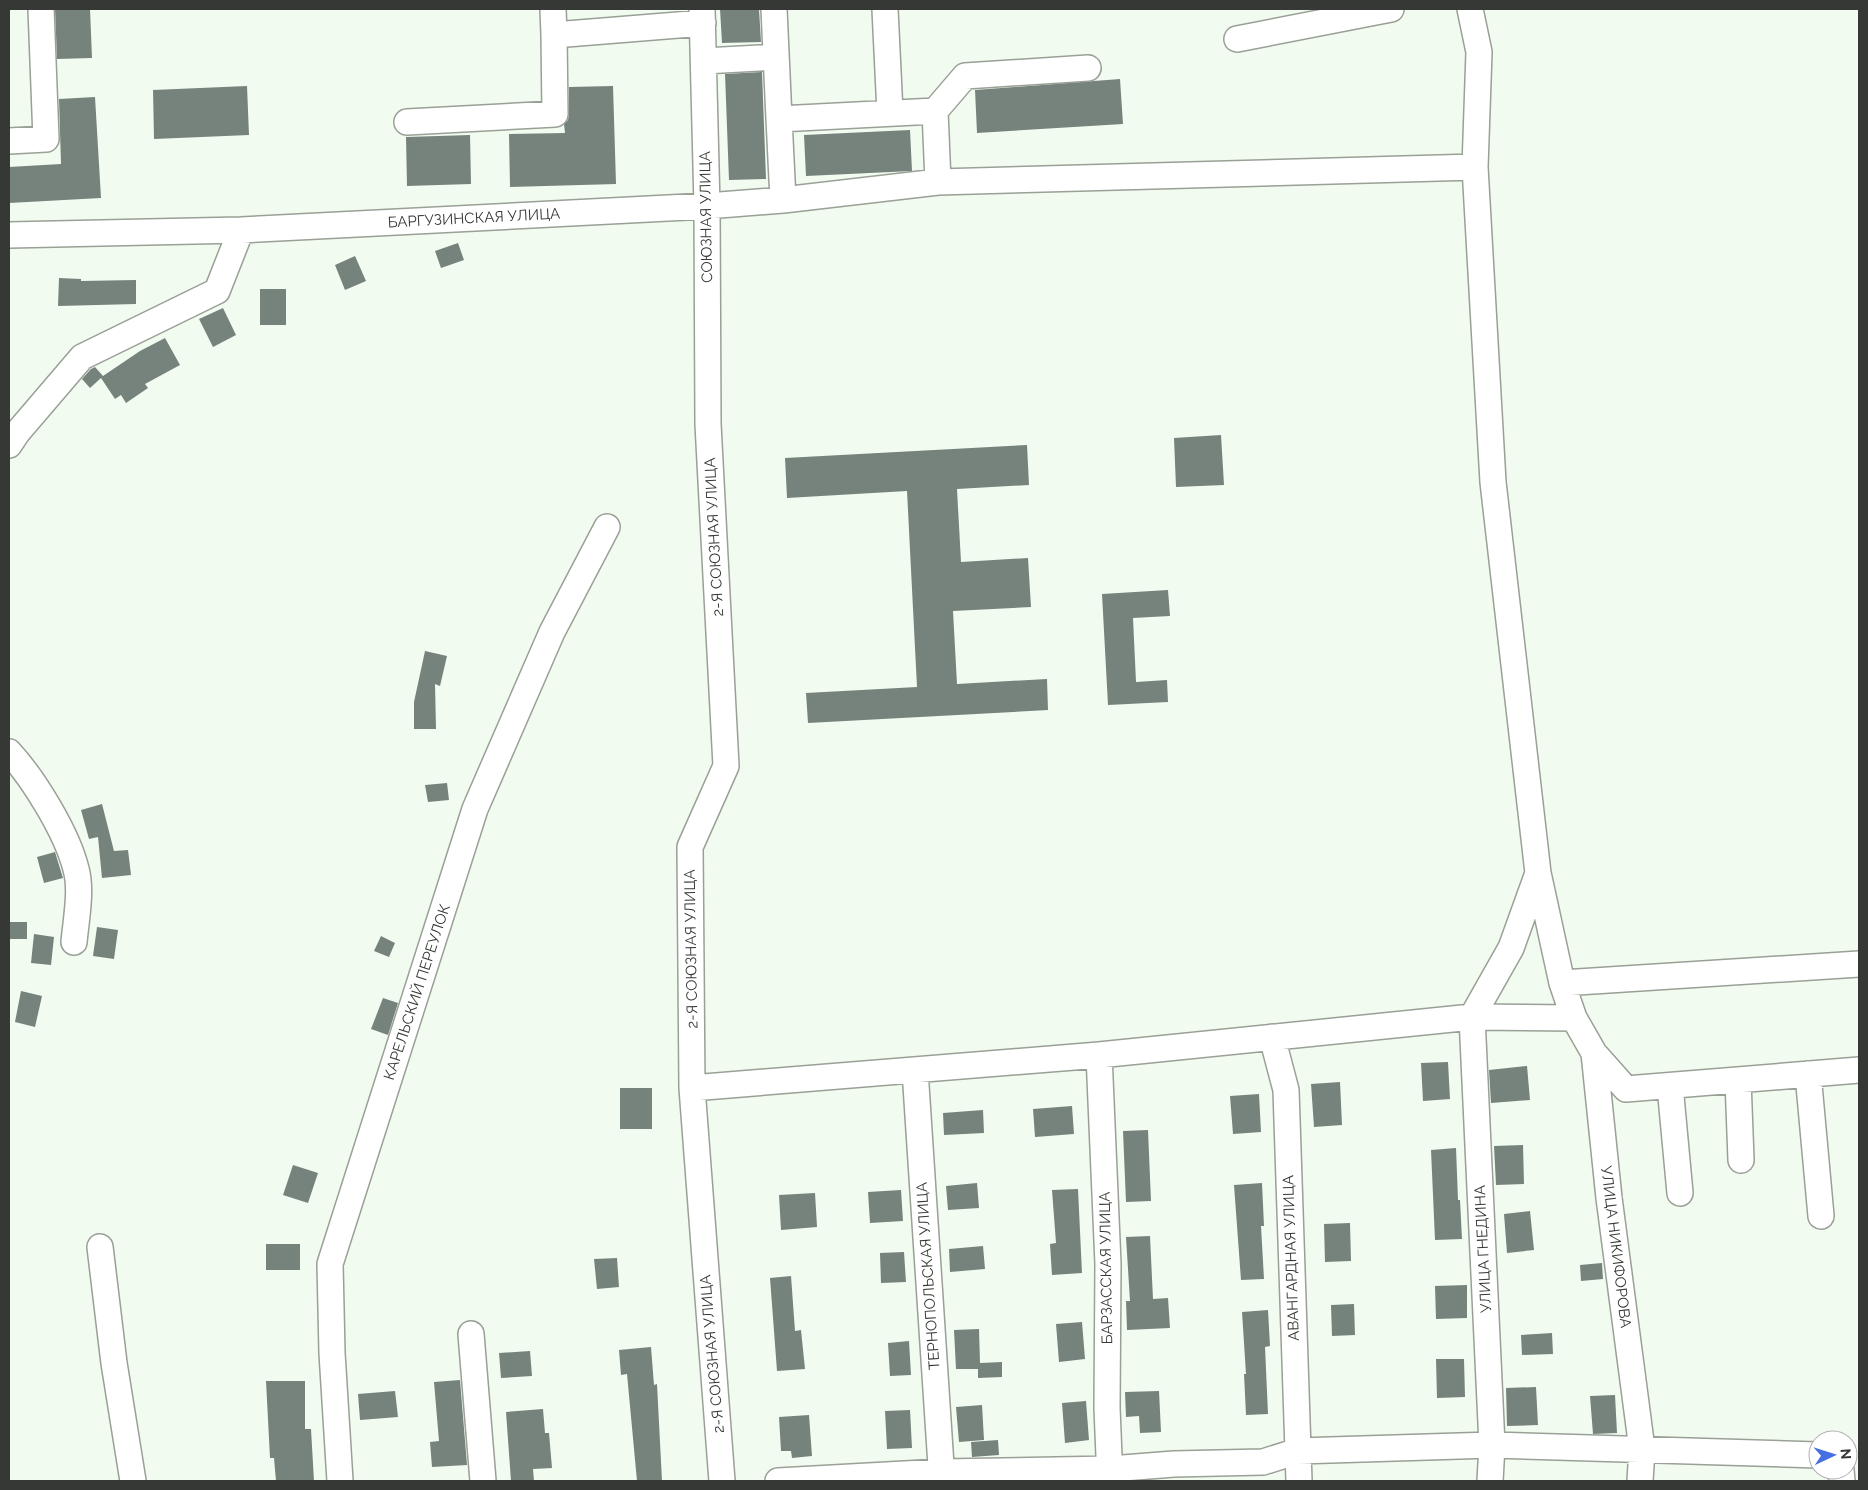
<svg xmlns="http://www.w3.org/2000/svg" width="1868" height="1490" font-family="Raleway,sans-serif">
<style>
.building{fill:#76827c}
.lines{fill:none;stroke-linecap:round;stroke-linejoin:round}
.minor-casing{stroke:#99a096;stroke-width:28}
.minor{stroke:#fff;stroke-width:25}
.labels{text-anchor:middle;stroke-width:5;stroke-linejoin:round;paint-order:stroke}
.street-label{font-size:15px;fill:#353834;stroke:#fff}
</style>
<rect width="100%" height="100%" fill="#f2fbf0"/>
<path class="building" d="M55 9H90L92 58 57 59Z
M720 9H759L761 42 722 43Z
M762 72 766 179 729 180 725 74Z
M1120 79 1123 124 977 133 975 90Z
M247 86 249 135 154 139 153 90Z
M613 86 616 184 510 187 509 134 565 133 564 124 568 120 569 114V87Z
M95 97 101 198 9 203V167L61 164 59 99Z
M910 130 912 171 806 176 804 135Z
M470 135 471 184 407 186 406 137Z
M458 243 464 260 441 268 435 251Z
M355 256 366 281 345 290 335 265Z
M59 278 81 279V281L136 280V304L58 306Z
M260 289H286V325H260Z
M223 308 236 335 213 347 199 319Z
M165 338 180 365 145 384 148 388 126 403 121 395 115 399 101 378 90 388 82 379 91 369 95 367 103 376 140 351Z
M1221 435 1224 485 1176 487 1174 438Z
M1027 445 1029 485 957 489 961 562 1028 558 1031 607 953 611 957 684 1047 679 1048 710 808 723 806 693 917 687 907 491 787 498 785 458Z
M1168 590 1170 616 1133 618 1136 682 1167 680 1168 702 1108 705 1102 594Z
M425 651 447 656 440 686 435 684 436 729H414V702Z
M447 783 449 800 428 802 425 785Z
M102 804 114 851 128 850 131 875 102 878 98 837 89 839 81 810Z
M55 852 63 878 44 883 37 857Z
M9 922H27V939H9Z
M97 927 118 930 114 959 93 956Z
M34 934 54 937 51 965 31 963Z
M381 936 395 943 389 957 374 951Z
M21 991 42 996 35 1027 15 1022Z
M383 998 398 1003 388 1035 371 1029Z
M1448 1062 1450 1099 1423 1101 1421 1063Z
M1527 1066 1530 1100 1491 1103 1489 1070Z
M1340 1082 1342 1125 1314 1127 1311 1084Z
M620 1088H652V1129H620Z
M1259 1094 1261 1132 1233 1134 1230 1096Z
M1072 1106 1074 1134 1035 1137 1033 1109Z
M983 1110 984 1133 944 1135 943 1113Z
M1148 1130 1151 1201 1126 1202 1123 1131Z
M1523 1145 1524 1184 1496 1185 1494 1146Z
M1456 1148 1458 1200H1460L1462 1239 1435 1240 1431 1150Z
M293 1165 318 1173 308 1203 283 1195Z
M977 1183 979 1208 948 1210 946 1186Z
M1262 1183 1264 1226H1261L1264 1279 1241 1280 1234 1185Z
M1078 1189 1082 1273 1052 1275 1050 1244 1056 1243 1052 1190Z
M901 1190 903 1221 870 1223 868 1192Z
M815 1193 817 1227 781 1230 779 1195Z
M1530 1211 1534 1250 1507 1253 1504 1214Z
M1350 1223 1351 1261 1325 1262 1324 1224Z
M1150 1236 1153 1299 1168 1298 1170 1328 1127 1330 1126 1301H1130L1126 1237Z
M266 1244H300V1270H266Z
M983 1246 985 1269 950 1272 949 1249Z
M904 1252 906 1282 881 1283 880 1253Z
M617 1258 619 1287 597 1289 594 1259Z
M1602 1263 1603 1279 1581 1281 1580 1265Z
M791 1276 795 1331 801 1330 805 1369 777 1371 770 1278Z
M1467 1285V1318L1436 1319 1435 1286Z
M1354 1304 1355 1335 1332 1336 1331 1305Z
M1268 1310 1270 1346 1265 1347 1268 1414 1246 1415 1244 1374H1246L1242 1312Z
M1082 1322 1085 1359 1059 1362 1056 1324Z
M979 1329 980 1363 1002 1362V1377L978 1378V1369H956L954 1330Z
M1552 1333 1553 1354 1522 1355 1521 1335Z
M909 1341 911 1375 890 1376 888 1343Z
M651 1347 654 1385 657 1384 662 1481H637L627 1374 621 1375 619 1350Z
M530 1351 532 1376 501 1378 499 1353Z
M1436 1359H1464L1465 1397 1437 1398Z
M460 1380 467 1465 432 1467 430 1442 439 1441 434 1382Z
M266 1381H305V1429H311L314 1481H276L274 1458H270Z
M1536 1387 1538 1425 1507 1426 1506 1388Z
M395 1391 398 1417 360 1420 358 1394Z
M1159 1391 1161 1432 1140 1433 1139 1416 1126 1417 1125 1392Z
M1615 1395 1617 1433 1593 1434 1590 1396Z
M1086 1401 1089 1440 1065 1443 1062 1403Z
M982 1405 984 1440 959 1442 956 1407Z
M543 1409 545 1433H549L552 1468 533 1469 534 1481H511L506 1412Z
M910 1410 912 1448 887 1449 885 1411Z
M809 1415 812 1456 792 1458 791 1451H781L779 1417Z
M998 1440 999 1455 972 1457 971 1442Z"/>
<g class="lines">
<g class="minor-casing">
<path id="minor" d="M553 9 554 35
M702 9 707 206 708 424 726 766 690 847 692 1088 722 1481
M774 9 779 119 935 111
M885 9 890 113
M1470 9 1479 52 1475 167 1493 482 1538 873 1562 983 1574 1018 1594 1053 1609 1198 1642 1449 1640 1481
M1237 39 1391 9
M704 61 776 57
M779 119 783 200
M407 122 555 114 554 35 703 23
M9 141 46 139 41 9
M938 182 935 111 965 76 1088 68
M9 235 241 230 707 206 783 200 938 182 1475 167
M9 445 17 433 82 357 217 291 241 230
M9 752C34 779 67 833 76 869 82 890 76 920 74 942
M1562 983 1859 964
M1272 1037 1286 1090 1299 1481
M1594 1053 1626 1089 1859 1070
M1099 1055 1108 1264 1107 1408 1110 1481
M915 1070 942 1481
M1808 1074 1821 1216
M1738 1080 1741 1160
M1670 1086 1680 1193
M692 1088 1099 1055 1472 1017 1574 1018
M100 1247 114 1363 133 1481
M471 1334 483 1481
M1841 1470 1842 1481
M340 1481 332 1353 330 1264 475 809 552 632 607 527
M778 1481 941 1472 1110 1469 1174 1464 1263 1462 1298 1451 1492 1445 1818 1455
M1490 1481 1492 1445 1472 1017 1511 948 1538 873"/>
</g>
<use href="#minor" class="minor"/>
</g>
<g class="labels">
<g class="street-label">
<text transform="translate(706 217) rotate(-91)" y="5">СОЮЗНАЯ УЛИЦА</text>
<text transform="translate(474 218) rotate(-3)" y="5">БАРГУЗИНСКАЯ УЛИЦА</text>
<text transform="translate(714 537) rotate(-93)" y="5">2-Я СОЮЗНАЯ УЛИЦА</text>
<text transform="translate(691 949) rotate(-91)" y="5">2-Я СОЮЗНАЯ УЛИЦА</text>
<text transform="translate(417 992) rotate(-72)" y="5">КАРЕЛЬСКИЙ ПЕРЕУЛОК</text>
<text transform="translate(1616 1247) rotate(83)" y="5">УЛИЦА НИКИФОРОВА</text>
<text transform="translate(1483 1249) rotate(-93)" y="5">УЛИЦА ГНЕДИНА</text>
<text transform="translate(1291 1258) rotate(-92)" y="5">АВАНГАРДНАЯ УЛИЦА</text>
<text transform="translate(1106 1268) rotate(-91)" y="5">БАРЗАССКАЯ УЛИЦА</text>
<text transform="translate(928 1276) rotate(-94)" y="5">ТЕРНОПОЛЬСКАЯ УЛИЦА</text>
<text transform="translate(712 1354) rotate(-95)" y="5">2-Я СОЮЗНАЯ УЛИЦА</text>
</g>
</g>
<rect width="1868" height="1490" fill="none" stroke="#353834" stroke-width="20"/>
<g transform="translate(1833 1455) rotate(86)"><circle r="24" fill="#ffffff" stroke="#aeafae"/>
<path d="M0-4L9 19L0 12L-9 19Z" fill="#476fe2"/>
<text y="-8" font-size="14" font-weight="bold" text-anchor="middle" fill="#353834">N</text>
</g>
</svg>
